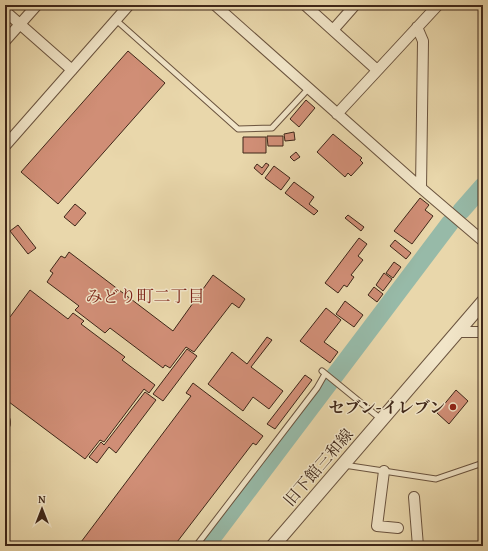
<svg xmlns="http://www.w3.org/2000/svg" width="488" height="551" font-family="'Gentium Book Plus','Noto Serif JP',serif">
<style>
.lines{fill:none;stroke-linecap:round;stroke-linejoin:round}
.river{stroke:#97baa8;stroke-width:18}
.building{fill:#d08e76;stroke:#3f2719}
.service-casing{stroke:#6a533e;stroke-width:7}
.minor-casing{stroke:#6a533e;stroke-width:12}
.tertiary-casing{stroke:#6a533e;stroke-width:15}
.service{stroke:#f1e5c8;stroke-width:5}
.minor{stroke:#f1e5c8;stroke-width:10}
.tertiary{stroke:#f1e5c8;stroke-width:13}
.poi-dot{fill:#8f2418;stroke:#f1e5c8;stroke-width:1.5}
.labels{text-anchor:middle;stroke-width:3;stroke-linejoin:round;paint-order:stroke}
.poi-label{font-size:16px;font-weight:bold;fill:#3f2719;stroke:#f1e5c8;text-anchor:end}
.street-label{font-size:16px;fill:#3f2719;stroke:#f1e5c8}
.neighbourhood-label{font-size:17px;fill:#7a1f14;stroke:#f1e5c8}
</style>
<rect width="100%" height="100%" fill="#e9d7ab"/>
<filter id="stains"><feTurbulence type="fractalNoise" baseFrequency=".005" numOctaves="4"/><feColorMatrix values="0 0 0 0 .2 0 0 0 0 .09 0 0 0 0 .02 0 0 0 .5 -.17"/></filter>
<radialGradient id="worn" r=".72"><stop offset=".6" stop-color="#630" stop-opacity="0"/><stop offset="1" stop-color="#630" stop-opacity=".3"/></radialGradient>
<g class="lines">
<path class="river" d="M461 211 483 186
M206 546 450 223"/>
</g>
<path class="building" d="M128 51 165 83 58 204 21 172Z
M306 100 315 108 299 127 290 119Z
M294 132 295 140 285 141 284 134Z
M333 134 362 158 360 160 363 163 351 176 348 173 345 177 317 152Z
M267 136H283V146H268Z
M243 137H266V153H243Z
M296 152 300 157 294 161 290 157Z
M266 163 269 165 262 175 254 168 257 164 262 168Z
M274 166 290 178 281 190 265 178Z
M294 182 314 197 309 204 318 211 314 215 285 193Z
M420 198 429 205 425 210 433 216 412 244 394 231Z
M75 204 86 213 75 226 64 217Z
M348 215 364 227 361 231 345 218Z
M18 225 36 248 28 254 10 231Z
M359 238 367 244 358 256 363 260 351 275 354 277 347 287 344 285 338 293 325 283Z
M395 240 411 253 406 259 390 246Z
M69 252 173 331 213 275 245 299 239 308 232 303 194 352 186 347 170 368 165 365 163 368 110 328 105 333 75 310 79 306 47 282 53 273 50 271 61 256 65 258Z
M394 262 401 267 393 278 386 273Z
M384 273 392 279 383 291 376 285Z
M374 287 383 294 377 302 368 295Z
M30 290 68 319 73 313 84 321 81 324 125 357 122 360 155 385 149 393 144 389 104 442 100 440 85 459 5 399V313L10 317Z
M345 301 363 315 354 327 336 314Z
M326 308 341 320 324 342 338 352 330 363 300 341Z
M267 337 272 340 251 367 283 391 269 409 253 397 243 411 208 384 232 352 247 364Z
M187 349 197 356 163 401 153 394Z
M305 375 312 380 275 429 267 424Z
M193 383 263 436 256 445 253 443 174 546H78L191 396 186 393Z
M456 390 468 401 449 424 437 413Z
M145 392 156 400 116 453 109 447 97 463 89 457 101 442 104 445Z"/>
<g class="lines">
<g class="service-casing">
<path id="service" d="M116 20 238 129 272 128 309 88
M322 371 382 420
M344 465 436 479 483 463
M196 546 317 388 325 374"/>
</g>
<g class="minor-casing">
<path id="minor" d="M215 5 421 188 483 241
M305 5 377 70
M5 11 72 70
M417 27 423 41 421 188
M333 30 355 5
M5 41 37 5
M337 114 438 5
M5 146 129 5
M457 332H483
M5 421V424
M384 471 377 526 398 528
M414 497 418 546"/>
</g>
<g class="tertiary-casing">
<path id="tertiary" d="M273 546 483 302"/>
</g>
<use href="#service" class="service"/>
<use href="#minor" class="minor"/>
<use href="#tertiary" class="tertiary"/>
</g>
<circle class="poi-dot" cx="453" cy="407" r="4"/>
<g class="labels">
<g class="poi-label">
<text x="445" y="413">セブン-イレブン</text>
</g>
<g class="street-label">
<text transform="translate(318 467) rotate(-49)" y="6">旧下館三和線</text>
</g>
<g class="neighbourhood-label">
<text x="145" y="302">みどり町二丁目</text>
</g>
</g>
<rect width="488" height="551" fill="none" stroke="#e9d7ab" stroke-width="20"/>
<rect x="6" y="6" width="476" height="539" fill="none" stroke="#3f2719" stroke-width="2"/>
<rect x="10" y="10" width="468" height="531" fill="none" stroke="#3f2719"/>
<g transform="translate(42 509)" stroke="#f1e5c8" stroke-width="3" paint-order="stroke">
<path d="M0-3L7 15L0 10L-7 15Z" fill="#3f2719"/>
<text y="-6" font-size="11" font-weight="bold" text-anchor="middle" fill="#3f2719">N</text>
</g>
<rect width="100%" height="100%" filter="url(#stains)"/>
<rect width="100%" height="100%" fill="url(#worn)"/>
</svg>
